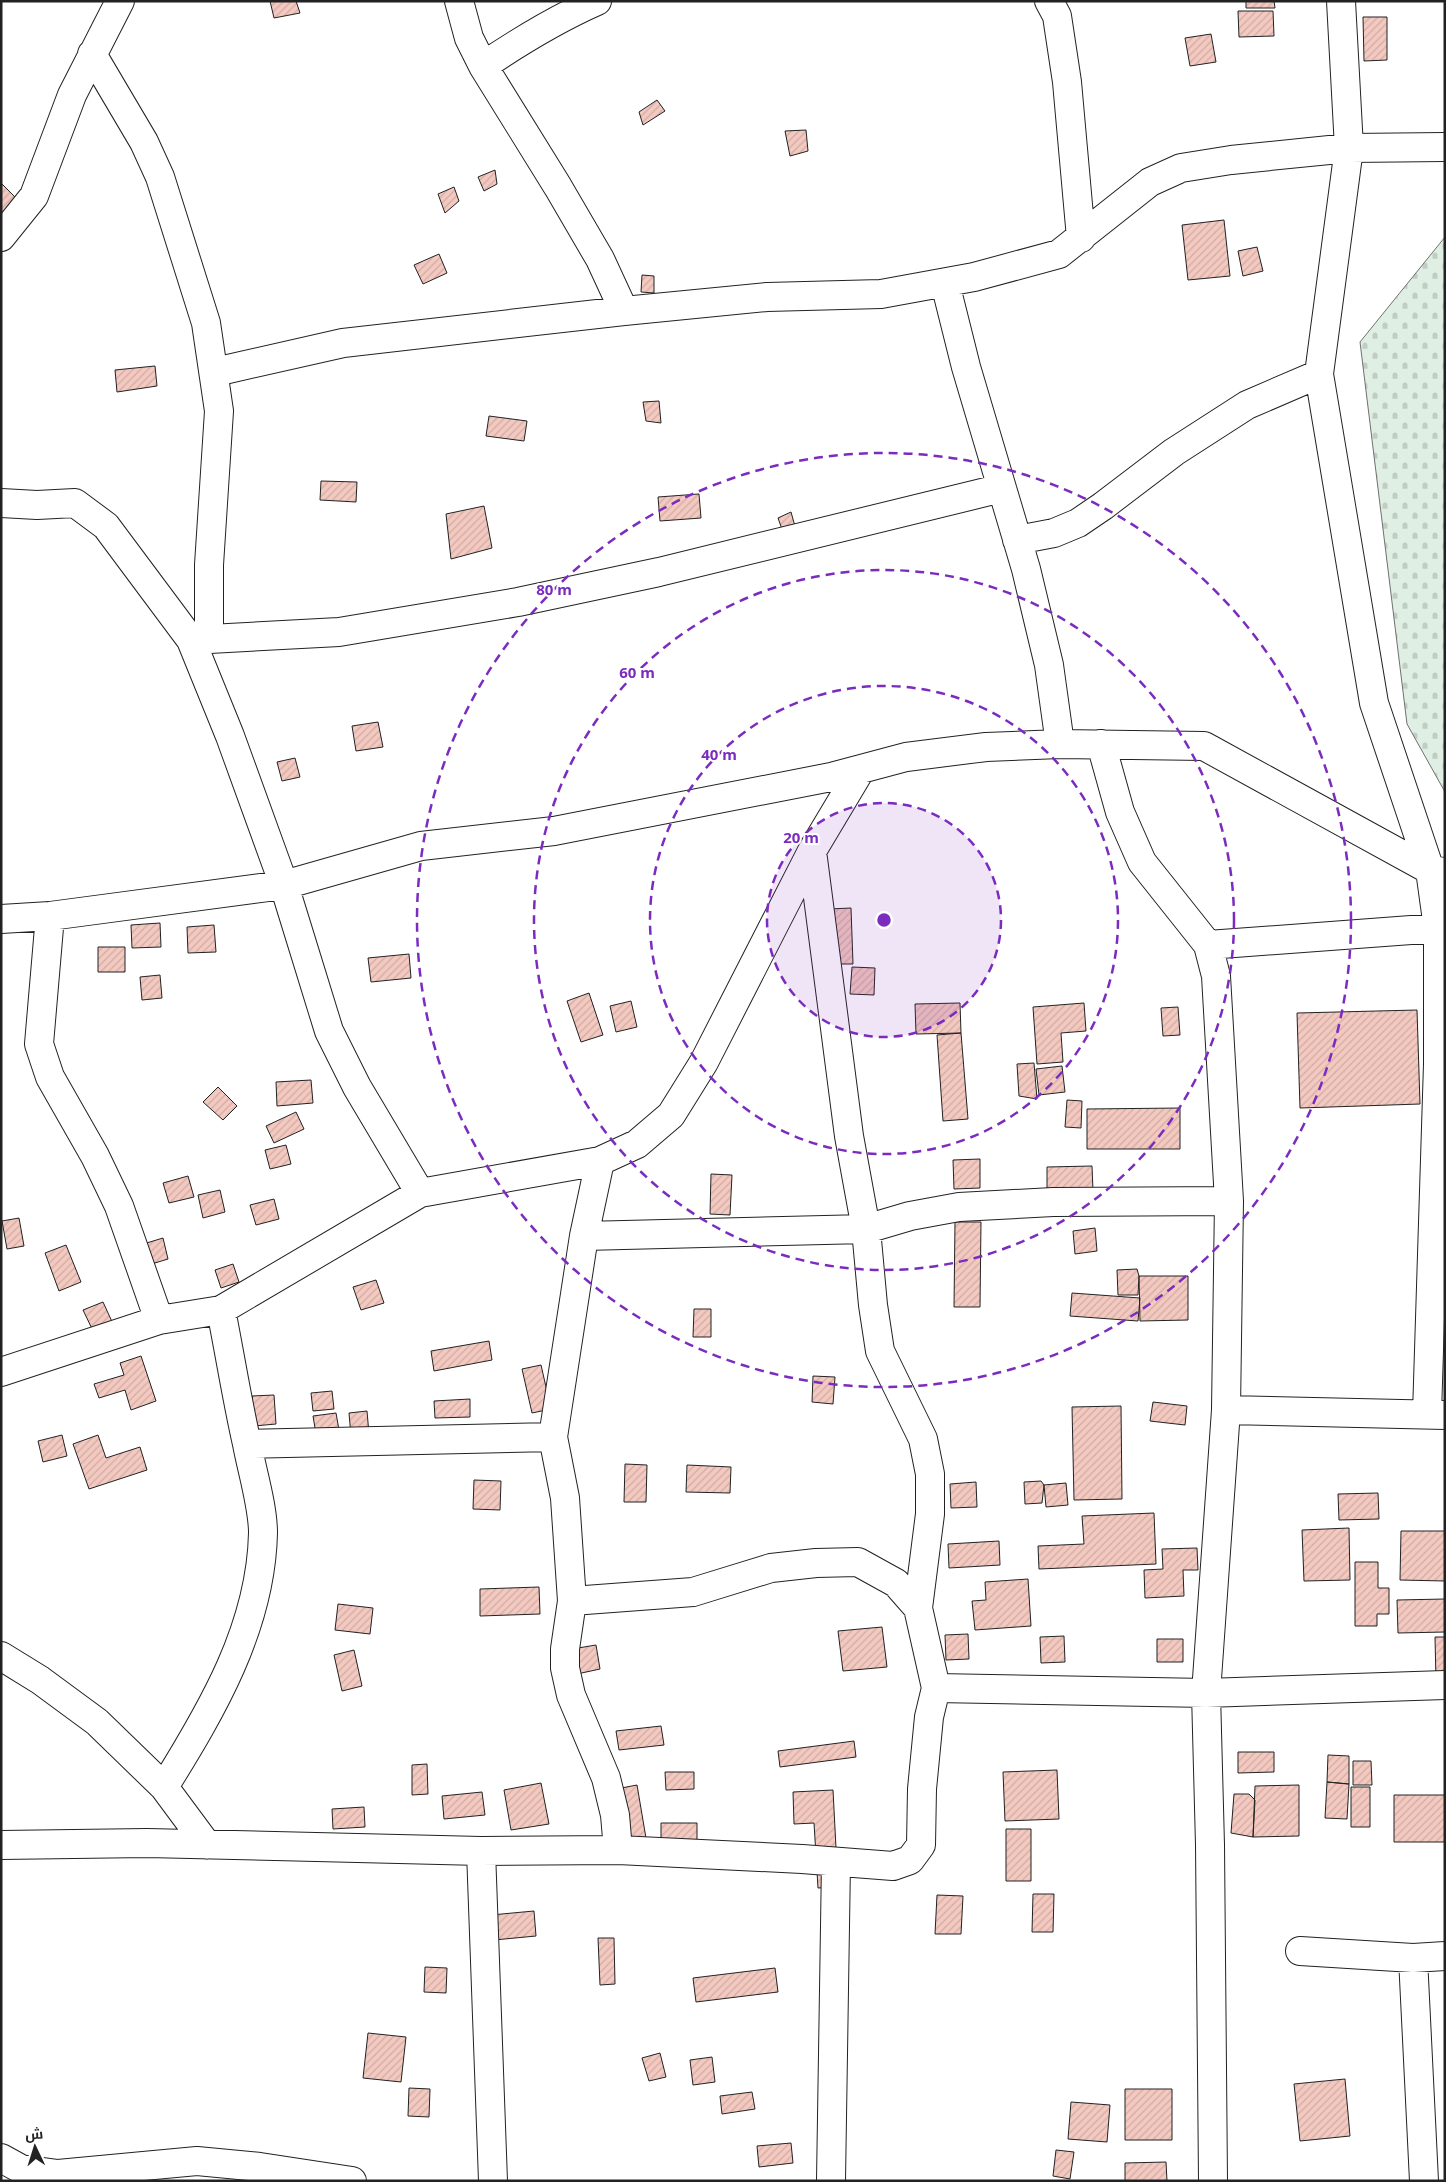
<svg xmlns="http://www.w3.org/2000/svg" width="1446" height="2182" font-family="'Noto Sans',Cairo,sans-serif">
<style>
.cemetery{fill:url(#cemetery-stones);stroke:#6f6f6f}
.building{fill:url(#building-hatch);stroke:#222}
.lines{fill:none;stroke-linecap:round;stroke-linejoin:round}
.minor-casing{stroke:#222;stroke-width:30}
.minor{stroke:#fff;stroke-width:28}
.ring{fill:none;stroke:#7b2cbf;stroke-width:2.5;stroke-dasharray:9 6}
.centre{fill:#7b2cbf;stroke:#fff;stroke-width:2.5}
.ring-label{font-size:15px;text-anchor:middle;font-weight:bold;fill:#7b2cbf;stroke:#fff;stroke-width:4;stroke-linejoin:round;paint-order:stroke}
</style>
<defs>
<pattern id="cemetery-stones" width="16" height="16" patternUnits="userSpaceOnUse" patternTransform="scale(1.25)"><rect width="16" height="16" fill="#e0efe3"/><path d="M2 7V4a2 2 0 0 1 4 0v3zM10 15v-3a2 2 0 0 1 4 0v3z" fill="#c0cdc2"/></pattern>
<pattern id="building-hatch" width="6" height="6" patternUnits="userSpaceOnUse" patternTransform="scale(1.25)"><rect width="6" height="6" fill="#f3c9c0"/><path d="M-1 1l2-2M0 6l6-6M5 7l2-2" fill="none" stroke="#d0aca5"/></pattern>
</defs>
<rect width="100%" height="100%" fill="#fff"/>
<path class="cemetery" d="M1445 237V792L1407 724 1360 342Z"/>
<path class="building" d="M270 1H296L300 13 274 18Z
M1246 1H1274L1275 8H1246Z
M1238 11H1273L1274 36 1239 37Z
M1363 17H1387V60L1364 61Z
M1211 34 1216 62 1190 66 1185 38Z
M657 100 665 111 643 125 639 112Z
M806 130 808 151 790 156 785 131Z
M495 170 497 184 484 191 478 177Z
M1 183 18 200 1 216Z
M454 187 459 201 445 213 438 194Z
M1224 220 1230 276 1188 280 1182 225Z
M1257 247 1263 271 1243 276 1238 251Z
M439 254 447 273 423 284 414 265Z
M642 275 654 276V293L641 292Z
M155 366 157 386 117 392 115 370Z
M659 401 661 423 646 421 643 402Z
M489 416 527 421 524 441 486 436Z
M321 481 357 482 356 502 320 500Z
M699 494 701 518 660 521 658 497Z
M484 506 492 548 451 559 446 514Z
M791 512 796 530 784 535 778 518Z
M378 722 383 747 356 751 352 726Z
M295 758 300 777 282 781 277 762Z
M851 908 853 964H831L829 909Z
M160 923 161 947 132 948 131 925Z
M214 925 216 952 188 953 187 927Z
M98 947H125V972H98Z
M409 954 411 978 371 982 368 958Z
M852 967 875 968 874 995 850 994Z
M160 975 162 998 142 1000 140 977Z
M589 993 603 1035 581 1042 567 1001Z
M631 1001 637 1027 616 1032 610 1006Z
M960 1003 961 1033 916 1034 915 1004Z
M1084 1003 1086 1031 1061 1033 1063 1062 1037 1064 1033 1007Z
M1178 1007 1180 1035 1163 1036 1161 1008Z
M1417 1010 1420 1104 1300 1108 1297 1013Z
M961 1033 968 1119 943 1121 937 1035Z
M1034 1063 1037 1099 1019 1096 1017 1064Z
M1062 1066 1065 1092 1039 1095 1036 1069Z
M311 1080 313 1103 277 1106 276 1082Z
M218 1087 237 1106 223 1120 203 1102Z
M1067 1100 1082 1101 1081 1128 1065 1127Z
M1180 1108V1149H1087V1109Z
M296 1112 304 1129 274 1143 266 1126Z
M286 1145 291 1164 270 1169 265 1150Z
M980 1159V1188L954 1189 953 1160Z
M1092 1166 1093 1191 1047 1192V1167Z
M711 1174 732 1175 730 1215 710 1214Z
M188 1176 194 1197 169 1203 163 1183Z
M220 1190 225 1212 203 1218 198 1195Z
M274 1199 279 1219 256 1225 250 1205Z
M19 1218 24 1246 7 1249 2 1221Z
M955 1222H981L980 1307H954Z
M1095 1228 1097 1251 1075 1254 1073 1231Z
M163 1238 168 1259 145 1266 140 1245Z
M66 1245 81 1282 59 1291 45 1253Z
M233 1264 239 1282 221 1288 215 1270Z
M1137 1269 1139 1276 1138 1295H1118L1117 1270Z
M1139 1276H1188V1320L1140 1321Z
M376 1280 384 1303 361 1310 353 1287Z
M1072 1293 1140 1298 1138 1321 1070 1316Z
M103 1302 114 1326 95 1335 83 1310Z
M694 1309H711V1337H693Z
M489 1341 492 1360 434 1371 431 1351Z
M141 1356 156 1401 131 1410 125 1390 99 1398 94 1384 124 1375 120 1363Z
M541 1365 551 1409 532 1413 522 1369Z
M813 1376 835 1377 833 1404 812 1402Z
M332 1391 334 1409 313 1411 311 1393Z
M274 1395 276 1424 254 1426 252 1396Z
M470 1399V1417L435 1418 434 1401Z
M1153 1402 1187 1406 1185 1425 1150 1421Z
M1121 1406 1122 1499 1074 1500 1072 1407Z
M367 1411 369 1434 351 1436 349 1413Z
M336 1413 339 1430 316 1434 313 1416Z
M62 1435 67 1456 43 1462 38 1441Z
M98 1435 106 1458 140 1447 147 1470 89 1489 73 1444Z
M625 1464 647 1465 646 1502H624Z
M687 1465 731 1467 730 1493 686 1492Z
M474 1480 501 1481 500 1510 473 1509Z
M1041 1481 1044 1485 1042 1503 1025 1504 1024 1482Z
M976 1482 977 1507 951 1508 950 1484Z
M1066 1483 1068 1505 1046 1507 1044 1485Z
M1378 1493 1379 1519 1339 1520 1338 1494Z
M1154 1513 1156 1564 1039 1569 1038 1546 1084 1544 1082 1516Z
M1349 1528 1350 1580 1304 1581 1302 1530Z
M1401 1531H1445V1581L1400 1580Z
M999 1541 1000 1565 949 1568 948 1544Z
M1197 1548 1198 1570H1183L1184 1596 1145 1598 1144 1570 1163 1569 1162 1549Z
M1355 1562H1378V1588H1389V1614H1377V1626H1355Z
M1028 1579 1031 1626 975 1630 972 1601 986 1600 985 1582Z
M539 1587 540 1614 480 1616V1589Z
M1445 1599V1632L1398 1633 1397 1600Z
M338 1604 373 1608 370 1634 335 1630Z
M882 1627 887 1667 843 1671 838 1631Z
M968 1634 969 1659 946 1660 945 1635Z
M1064 1636 1065 1662 1041 1663 1040 1637Z
M1435 1637H1445V1681H1436Z
M1157 1639H1183V1662H1157Z
M596 1645 600 1669 577 1674 572 1649Z
M354 1650 362 1686 342 1691 334 1655Z
M661 1726 664 1745 619 1750 616 1731Z
M854 1741 856 1757 780 1767 778 1751Z
M1238 1752H1274V1772L1238 1773Z
M1328 1755 1349 1756V1784L1327 1782Z
M1353 1761H1371L1372 1785H1353Z
M427 1764 428 1794 412 1795V1765Z
M1057 1770 1059 1819 1005 1821 1003 1772Z
M665 1772H694V1789L666 1790Z
M1327 1782 1349 1784 1347 1819 1325 1818Z
M541 1783 549 1824 511 1830 504 1790Z
M637 1785 647 1844 621 1849 611 1790Z
M1299 1785V1836L1253 1837 1255 1786Z
M1351 1787H1370V1827H1351Z
M833 1790 838 1887 818 1888 814 1823 794 1824 793 1792Z
M482 1792 485 1815 444 1819 442 1796Z
M1234 1794H1249L1255 1800 1253 1837 1231 1833Z
M1394 1795H1445V1842H1394Z
M364 1807 365 1827 333 1829 332 1809Z
M661 1823H697V1840H661Z
M1006 1829H1031V1881H1006Z
M1033 1894H1054L1053 1932H1032Z
M937 1895 963 1896 961 1934H935Z
M534 1911 536 1936 494 1940 491 1915Z
M598 1938H614L615 1984 600 1985Z
M425 1967 447 1968 446 1993 424 1992Z
M775 1968 778 1992 696 2002 693 1978Z
M368 2033 406 2037 401 2082 363 2078Z
M660 2053 666 2077 649 2081 642 2058Z
M712 2057 715 2082 693 2085 690 2060Z
M1345 2079 1350 2136 1300 2141 1294 2084Z
M409 2088 430 2089 429 2117 408 2116Z
M1125 2089H1172V2140H1125Z
M752 2092 755 2109 722 2114 720 2096Z
M1071 2102 1110 2105 1107 2142 1068 2139Z
M791 2143 793 2163 759 2167 757 2146Z
M1056 2150 1074 2152 1070 2179 1053 2176Z
M1166 2162 1167 2181H1125V2163Z"/>
<g class="lines">
<g class="minor-casing">
<path id="minor" d="M459 1 469 38 483 66 558 187 600 259 624 311
M1049 1 1057 16 1067 82 1081 238
M1341 1 1349 148 1319 374 1374 703 1430 870 1438 928V1064L1427 1414
M92 54 144 142 160 177 206 323 219 411 209 565V639
M483 66C520 41 556 19 597 1
M1 237 34 196 72 95 120 1
M945 283 966 367 1026 569 1049 665 1060 744
M215 372 343 343 624 311 767 297 881 294 974 277 1059 254 1150 182 1181 168 1231 160 1349 148 1445 147
M1 503 37 505 75 503 106 526 191 640 230 736 284 885 329 1031 357 1087 420 1193
M1017 540 1054 533 1078 523 1103 506 1174 452 1247 405 1319 374
M191 640 339 632 518 602 659 572 1002 488
M1101 744 1120 812 1142 862 1208 945 1216 976 1229 1201 1226 1410 1206 1693 1210 1845 1213 2181
M812 851 849 1136 866 1229 873 1305 880 1351 923 1439 930 1474V1514L918 1608
M50 916 39 1044 50 1077 95 1156 119 1206 159 1320
M1 919 50 916 284 885 421 846 554 831 831 777 906 757 986 747 1060 744 1204 746 1430 870 1445 872
M1208 945 1438 928
M600 1161 584 1236 553 1437 565 1498 572 1601 565 1649V1668L571 1695 606 1778 615 1815 618 1850
M584 1236 866 1229 910 1216 959 1207 1053 1202 1229 1201
M1 1372 159 1320 221 1310 420 1193 600 1161 637 1144 671 1115 704 1062 812 851 861 769
M1226 1410 1445 1415
M247 1444 553 1437
M1 1656 40 1680 97 1722 164 1787 207 1845
M936 1688 1206 1693 1445 1685
M164 1787C212 1710 261 1627 263 1533 263 1506 252 1471 247 1444 237 1400 230 1355 221 1310
M1 1845 147 1843 481 1851 618 1850 802 1859 893 1866 910 1860 921 1845 922 1789 929 1717 936 1688 918 1608 896 1583 858 1562 816 1563 771 1568 693 1592 572 1601
M481 1851 493 2181
M1300 1951 1413 1958 1445 1956
M1413 1958 1424 2181
M1 2158 21 2169 58 2174 197 2161 260 2167 352 2181
M831 2181 836 1862"/>
</g>
<use href="#minor" class="minor"/>
</g>
<circle cx="884" cy="920" r="117" fill="#7b2cbf" fill-opacity=".12"/>
<g class="ring">
<circle cx="884" cy="920" r="117"/>
<circle cx="884" cy="920" r="234"/>
<circle cx="884" cy="920" r="350"/>
<circle cx="884" cy="920" r="467"/>
</g>
<circle cx="884" cy="920" r="8" class="centre"/>
<g class="ring-label">
<text x="554" y="595">80 m</text>
<text x="637" y="678">60 m</text>
<text x="719" y="760">40 m</text>
<text x="801" y="843">20 m</text>
</g>
<rect width="1446" height="2182" fill="none" stroke="#222222" stroke-width="5"/>
<g transform="translate(35 2147) rotate(356)" stroke="#ffffff" stroke-width="4" paint-order="stroke">
<path d="M0-4L9 19L0 12L-9 19Z" fill="#222222"/>
<text y="-8" font-size="14" font-weight="bold" text-anchor="middle" fill="#222222">ش</text>
</g>
</svg>
